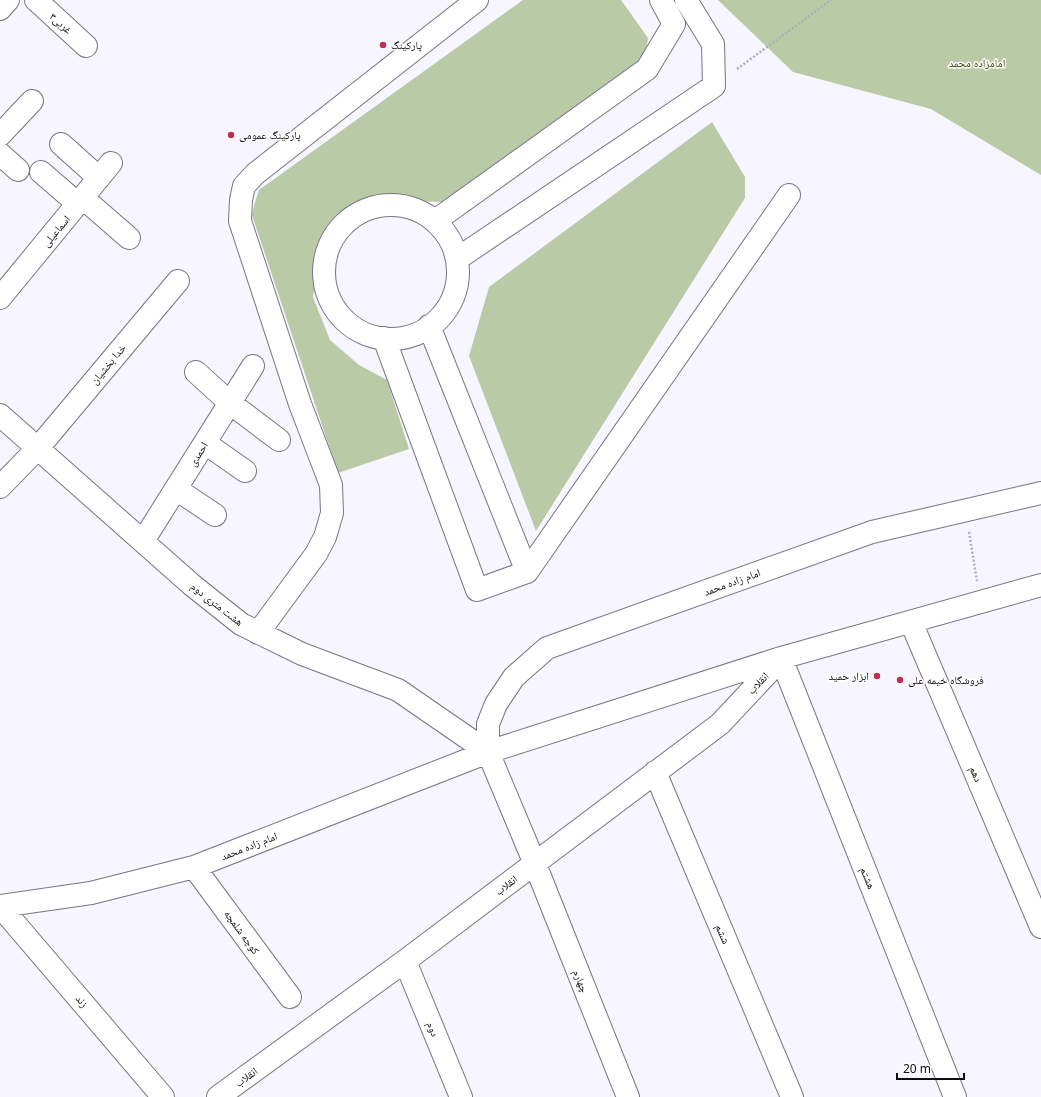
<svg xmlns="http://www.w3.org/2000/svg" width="1041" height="1097" font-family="'Noto Sans','Noto Naskh Arabic',sans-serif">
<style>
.green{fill:#bacaa6}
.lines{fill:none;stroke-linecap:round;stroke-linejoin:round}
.minor-casing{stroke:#787484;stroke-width:24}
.path{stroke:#b0aeb7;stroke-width:2.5;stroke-dasharray:2 2;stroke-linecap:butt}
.minor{stroke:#fff;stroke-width:22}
.poi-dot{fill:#bf2e4d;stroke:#fff;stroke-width:1.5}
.labels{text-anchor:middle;stroke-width:3;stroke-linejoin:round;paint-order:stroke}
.street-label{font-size:11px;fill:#0d0c11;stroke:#fff}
.poi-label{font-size:11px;fill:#0d0c11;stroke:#fff;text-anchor:start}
.park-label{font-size:11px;fill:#2e4401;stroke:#fff}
</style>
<rect width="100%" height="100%" fill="#f7f5ff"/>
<path class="green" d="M523 0H621L648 38 645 59 444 202 373 200 340 218 321 253 313 297 330 340 359 365 387 380 409 449 338 473 252 215 255 202 259 190Z
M718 0H1041V175L931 109 793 72Z
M712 122 745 177V198L536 531 469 356 489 287Z"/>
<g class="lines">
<g class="minor-casing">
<path id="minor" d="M36 0 86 46
M0 9 8 0
M0 135 32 101
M61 144 99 178
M0 154 18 170
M41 172 78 204
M83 198 129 238
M324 272a67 67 0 1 1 134 0a67 67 0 1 1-134 0Z
M435 221 647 69 674 24 661 0
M457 259 714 86 713 44 686 0
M0 298 111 163
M429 326 527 572
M384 338 477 590 527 572 789 195
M196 372 230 403 279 440
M0 415 192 585 241 624 302 654 398 690 488 752
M205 443 245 471
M0 487 38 448 178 281
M176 489 215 515
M143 541 253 366
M911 622 1041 927
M258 633 316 554 325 537 332 513 331 485 300 404 240 221 241 200 244 186 255 174 477 0
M781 658 955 1097
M655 772 792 1097
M194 867 290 997
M0 906 91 893 194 867 488 752 781 658 1041 585
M0 906 163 1097
M405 961 461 1097
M218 1097 405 961 720 724 780 660
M628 1097 535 864 488 752V724L496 704 514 677 547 648 872 532 1041 493"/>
</g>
<path class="path" d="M737 69 831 0
M969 532 977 581"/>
<use href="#minor" class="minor"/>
</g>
<g class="poi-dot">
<circle cx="383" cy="45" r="4"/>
<circle cx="231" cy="135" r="4"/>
<circle cx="877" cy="676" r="4"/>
<circle cx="900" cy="680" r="4"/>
</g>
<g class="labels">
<g class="street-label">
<text transform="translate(61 23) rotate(42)" y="4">غربی۳</text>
<text transform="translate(56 231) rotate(-50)" y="4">اسماعیلی</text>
<text transform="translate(108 364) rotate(-50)" y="4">خدا بخشیان</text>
<text transform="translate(198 454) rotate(-58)" y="4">احمدی</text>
<text transform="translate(732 582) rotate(-20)" y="4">امام زاده محمد</text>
<text transform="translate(217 604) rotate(38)" y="4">هشت متری دوم</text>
<text transform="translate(758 683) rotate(-47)" y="4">انقلاب</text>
<text transform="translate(976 774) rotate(67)" y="4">دهم</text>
<text transform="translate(249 846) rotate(-21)" y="4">امام زاده محمد</text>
<text transform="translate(868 878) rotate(68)" y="4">هشتم</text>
<text transform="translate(506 885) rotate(-37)" y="4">انقلاب</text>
<text transform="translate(242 932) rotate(54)" y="4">کوچه شلمچه</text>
<text transform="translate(723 934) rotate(67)" y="4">ششم</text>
<text transform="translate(581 981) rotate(68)" y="4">چهارم</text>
<text transform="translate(82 1001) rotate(50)" y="4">زند</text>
<text transform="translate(433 1029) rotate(68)" y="4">دوم</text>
<text transform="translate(246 1077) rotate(-36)" y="4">انقلاب</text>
</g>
<g class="poi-label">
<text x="391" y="49">پارکینگ</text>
<text x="239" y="139">پارکینگ عمومی</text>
<text x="869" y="680" text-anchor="end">ابزار حمید</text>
<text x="908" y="684">فروشگاه خیمه علی</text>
</g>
<g class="park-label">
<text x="977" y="67">امامزاده محمد</text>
</g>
</g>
<path d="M897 1073v6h67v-6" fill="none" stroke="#0d0c11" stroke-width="2"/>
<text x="903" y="1073" font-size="12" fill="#0d0c11" stroke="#ffffff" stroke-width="3" paint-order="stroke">20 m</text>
</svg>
